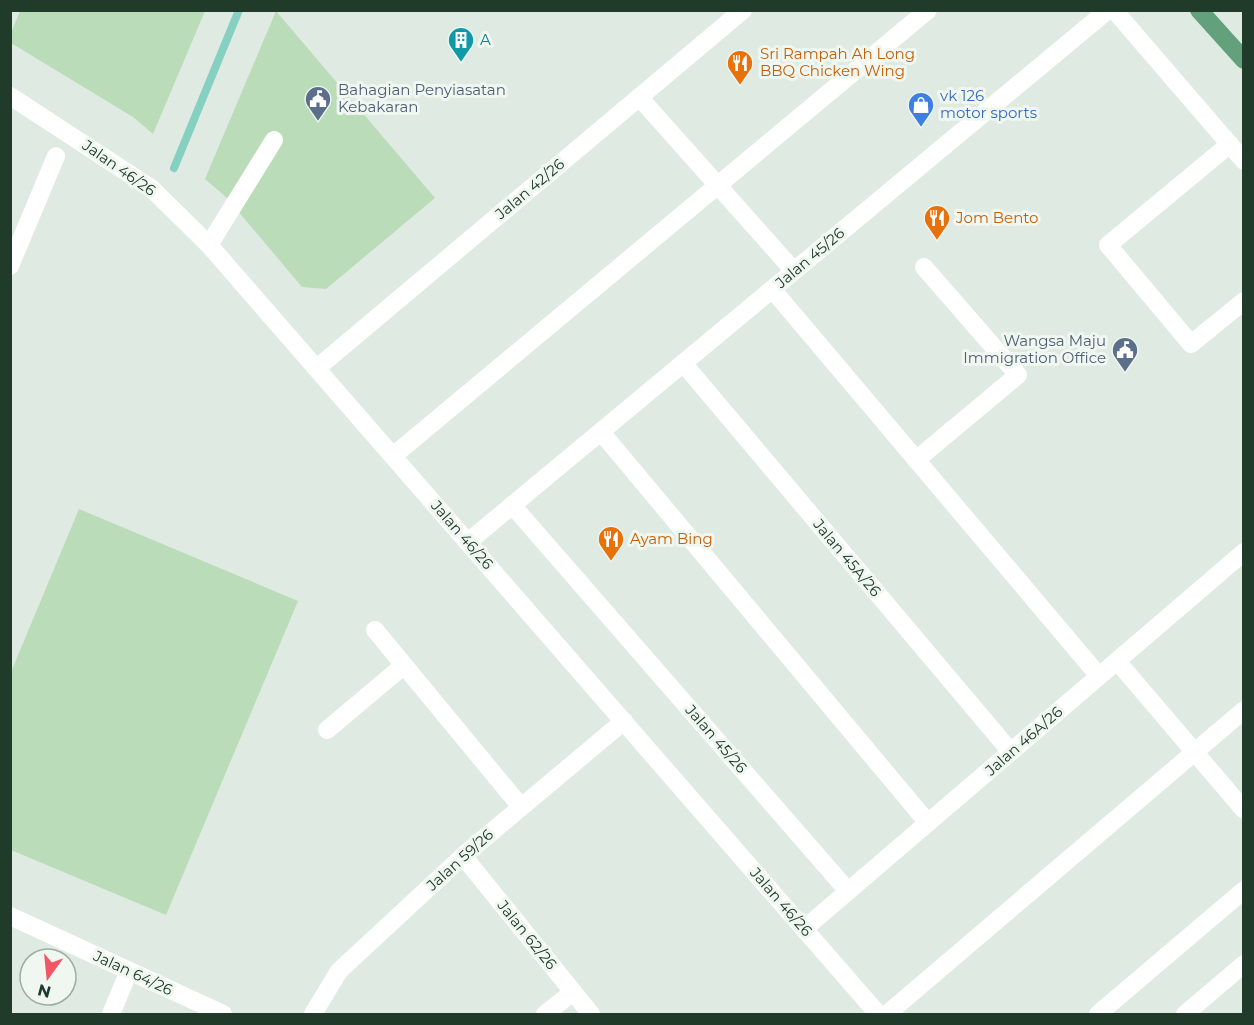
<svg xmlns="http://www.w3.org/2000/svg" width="1254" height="1025" font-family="Montserrat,sans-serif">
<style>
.green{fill:#badcb8}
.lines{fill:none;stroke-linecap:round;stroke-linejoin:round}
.stream{stroke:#86d0c2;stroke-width:8}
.minor{stroke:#fff;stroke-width:18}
.major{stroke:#63a07c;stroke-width:18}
.labels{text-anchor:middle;stroke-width:6;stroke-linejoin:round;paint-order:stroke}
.culture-label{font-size:15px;fill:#0d838f;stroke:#f0f7f1;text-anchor:start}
.food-label{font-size:15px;fill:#c56008;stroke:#f0f7f1;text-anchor:start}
.service-label{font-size:15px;fill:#4e5e75;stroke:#f0f7f1;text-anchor:start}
.shop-label{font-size:15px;fill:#366cbe;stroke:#f0f7f1;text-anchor:start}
.street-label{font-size:15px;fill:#203b2a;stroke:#f0f7f1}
</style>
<rect width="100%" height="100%" fill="#dfebe2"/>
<path class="green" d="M20 11V10L205 11 153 134 133 117 11 43V33Z
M276 11 435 198 326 289 302 287 227 198 205 179Z
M79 509 298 601 166 915 11 850V672Z"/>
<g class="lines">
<path class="stream" d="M174 168 239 10"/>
<path class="minor" d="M1114 10 1244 161
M10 96 151 188 209 245 878 1014
M639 97 794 271
M1230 144 1108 245 1191 344 1244 301
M209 245 274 140
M10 266 56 156
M772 289 1099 676
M683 363 1011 752
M317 368 743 10
M601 432 928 823
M393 456 928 10
M916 460 1018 375 924 267
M512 505 848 891
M468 542 1108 10
M375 630 521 807
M1117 661 1244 810
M327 730 403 666
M463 856 591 1014
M10 916 223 1014
M804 929 1244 552
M111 1014 129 971
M313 1014 339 971 463 856 624 721
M545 1014 573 992
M887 1014 1244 710
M1098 1014 1244 890
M1185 1014 1244 964"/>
<path class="major" d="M1199 10 1244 60"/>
</g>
<defs>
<g id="building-pin" transform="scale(1.35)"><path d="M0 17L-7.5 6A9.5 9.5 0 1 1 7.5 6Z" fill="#0f9aa8" stroke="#f0f7f1"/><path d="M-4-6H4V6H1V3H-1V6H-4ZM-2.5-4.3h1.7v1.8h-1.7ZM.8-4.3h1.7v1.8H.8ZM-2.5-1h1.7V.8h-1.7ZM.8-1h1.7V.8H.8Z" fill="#fff"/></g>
<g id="restaurant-pin" transform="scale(1.35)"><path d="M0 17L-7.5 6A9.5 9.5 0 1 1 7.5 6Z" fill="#e8710a" stroke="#f0f7f1"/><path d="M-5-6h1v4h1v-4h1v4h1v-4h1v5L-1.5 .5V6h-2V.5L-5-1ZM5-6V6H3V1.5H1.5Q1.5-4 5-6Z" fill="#fff"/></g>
<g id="civic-pin" transform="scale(1.35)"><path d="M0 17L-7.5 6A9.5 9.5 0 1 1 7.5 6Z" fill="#5c6f8a" stroke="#f0f7f1"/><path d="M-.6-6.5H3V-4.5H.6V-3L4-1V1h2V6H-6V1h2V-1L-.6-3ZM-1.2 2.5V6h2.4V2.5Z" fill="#fff"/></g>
<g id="shop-pin" transform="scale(1.35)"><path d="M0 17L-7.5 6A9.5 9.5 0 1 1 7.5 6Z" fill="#3f7fe0" stroke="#f0f7f1"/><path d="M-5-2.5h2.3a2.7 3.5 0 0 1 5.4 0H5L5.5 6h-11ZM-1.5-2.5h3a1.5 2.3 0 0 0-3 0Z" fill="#fff"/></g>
</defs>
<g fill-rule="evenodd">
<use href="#building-pin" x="461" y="40"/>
<use href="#restaurant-pin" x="740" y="63"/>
<use href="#civic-pin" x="318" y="99"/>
<use href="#shop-pin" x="921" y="105"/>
<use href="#restaurant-pin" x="937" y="218"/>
<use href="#civic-pin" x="1125" y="350"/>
<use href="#restaurant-pin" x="611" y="539"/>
</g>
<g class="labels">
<g class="culture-label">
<text x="480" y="45">A</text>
</g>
<g class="food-label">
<text x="760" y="59">Sri Rampah Ah Long<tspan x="760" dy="17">BBQ Chicken Wing</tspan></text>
<text x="956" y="223">Jom Bento</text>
<text x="630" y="544">Ayam Bing</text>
</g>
<g class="service-label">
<text x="338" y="95">Bahagian Penyiasatan<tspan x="338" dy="17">Kebakaran</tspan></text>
<text x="1106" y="346" text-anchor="end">Wangsa Maju<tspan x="1106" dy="17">Immigration Office</tspan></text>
</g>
<g class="shop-label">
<text x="940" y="101">vk 126<tspan x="940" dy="17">motor sports</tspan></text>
</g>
<g class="street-label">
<text transform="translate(119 168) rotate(35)" y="5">Jalan 46/26</text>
<text transform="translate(530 189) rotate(-40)" y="5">Jalan 42/26</text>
<text transform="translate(810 258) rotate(-40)" y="5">Jalan 45/26</text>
<text transform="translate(462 535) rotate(49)" y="5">Jalan 46/26</text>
<text transform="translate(847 558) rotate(50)" y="5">Jalan 45A/26</text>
<text transform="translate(716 739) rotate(49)" y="5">Jalan 45/26</text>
<text transform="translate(1024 741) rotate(-41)" y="5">Jalan 46A/26</text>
<text transform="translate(460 860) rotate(-42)" y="5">Jalan 59/26</text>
<text transform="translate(781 902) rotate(49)" y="5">Jalan 46/26</text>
<text transform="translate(527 935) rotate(51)" y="5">Jalan 62/26</text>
<text transform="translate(133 973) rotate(25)" y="5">Jalan 64/26</text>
</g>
</g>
<rect width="1254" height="1025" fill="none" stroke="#203b2a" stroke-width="24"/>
<g transform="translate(48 977) rotate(195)"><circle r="28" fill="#f0f7f1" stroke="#9daca1" stroke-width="1.5"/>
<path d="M0-4.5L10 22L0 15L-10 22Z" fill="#f25565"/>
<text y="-9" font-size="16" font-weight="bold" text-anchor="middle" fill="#203b2a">N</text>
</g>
</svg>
